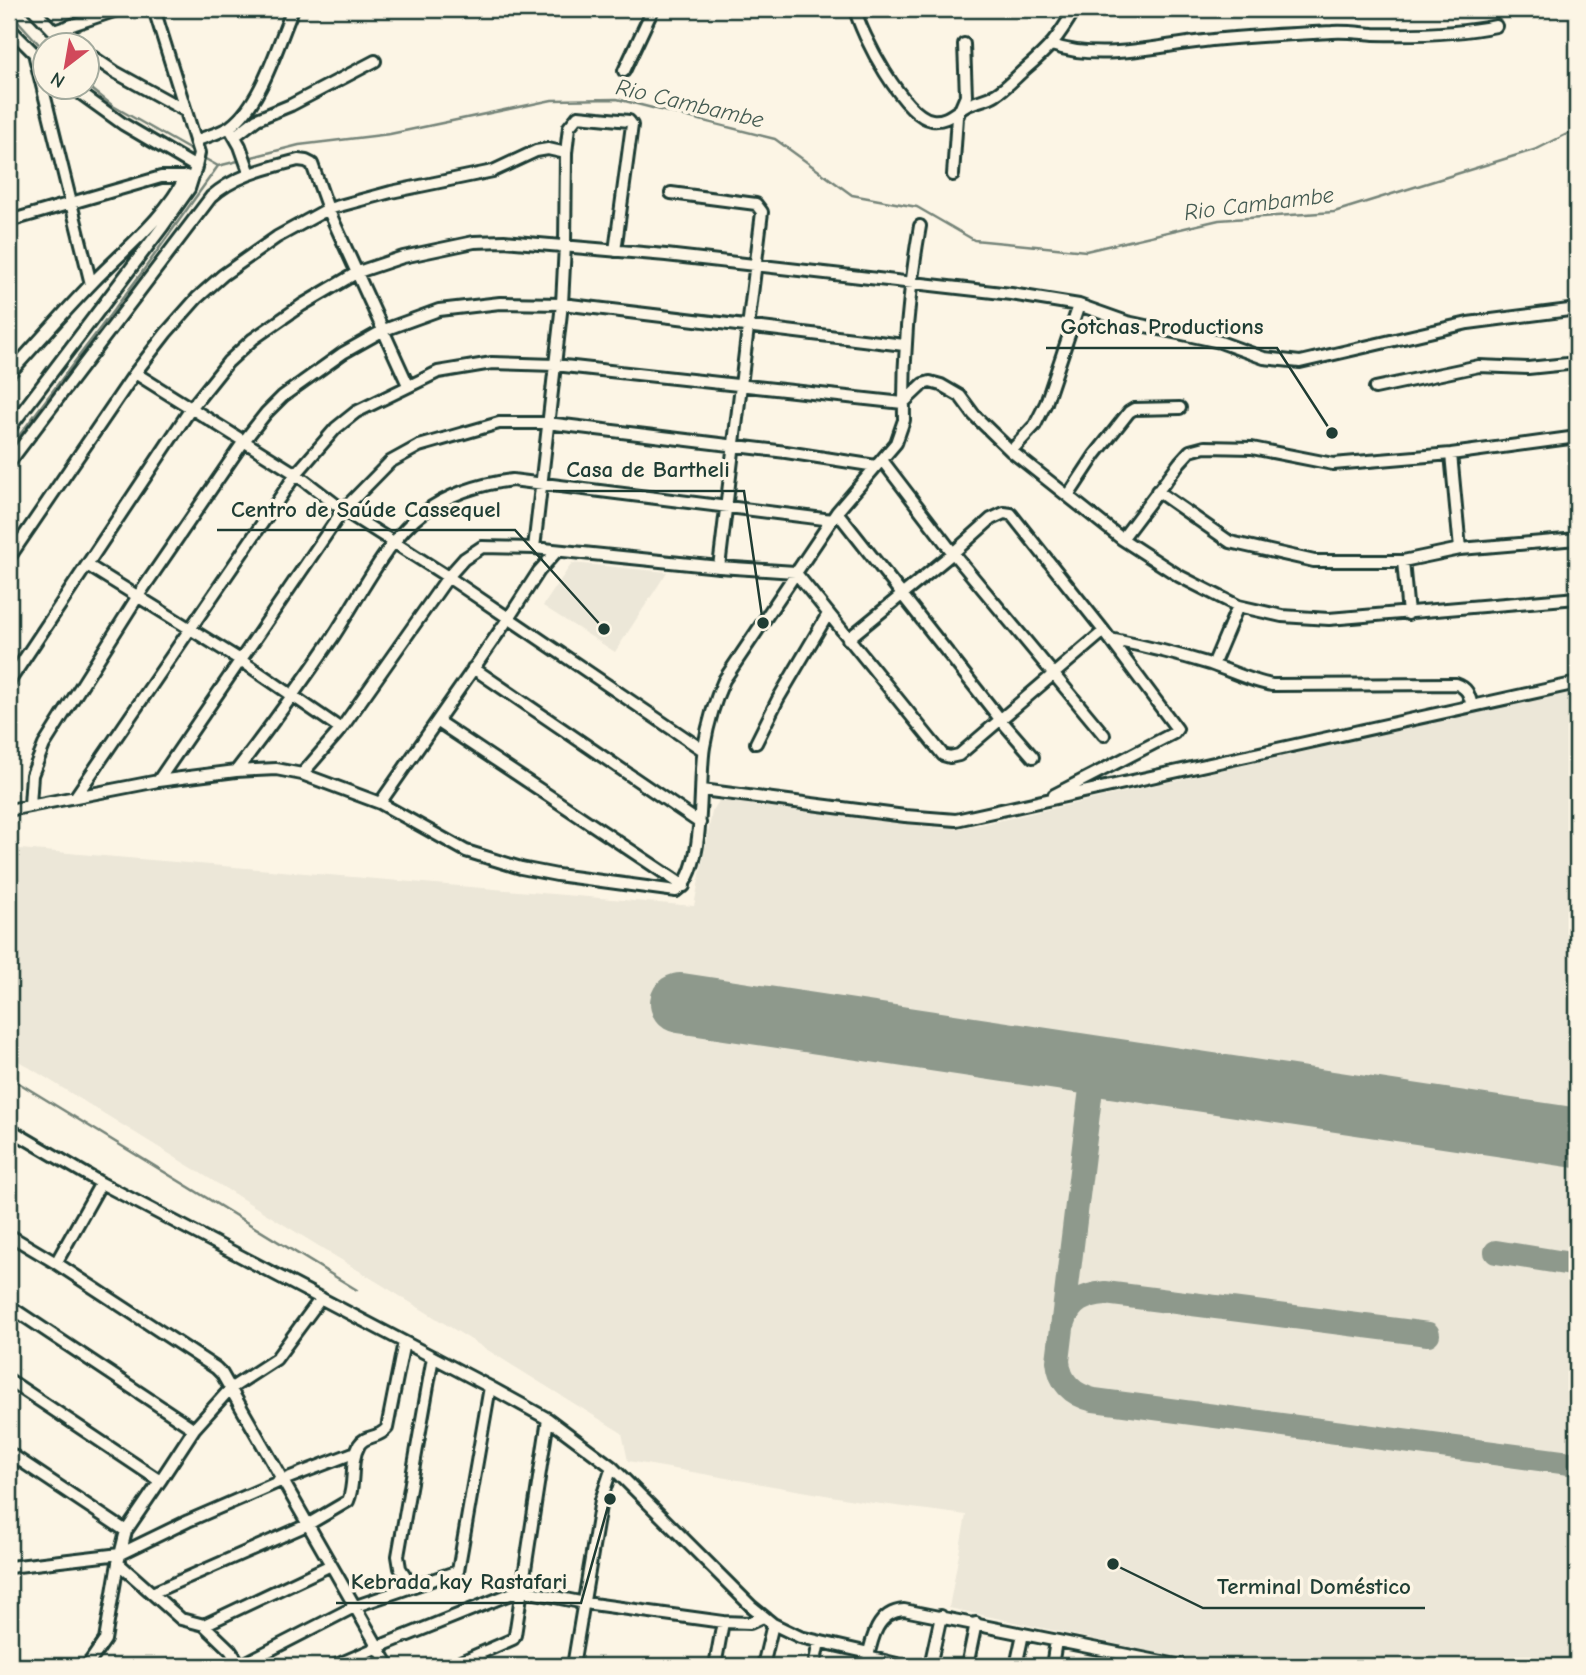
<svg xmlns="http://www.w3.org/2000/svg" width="1586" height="1675" font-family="'Comic Neue',sans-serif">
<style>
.built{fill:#ece7d8}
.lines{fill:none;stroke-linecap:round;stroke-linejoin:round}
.stream{stroke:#758479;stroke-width:2.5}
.taxiway{stroke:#8e998c;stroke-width:24}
.runway{stroke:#8e998c;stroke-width:60}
.minor-casing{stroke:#1f3d34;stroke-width:16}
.minor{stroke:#fcf5e5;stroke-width:10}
.labels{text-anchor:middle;stroke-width:7;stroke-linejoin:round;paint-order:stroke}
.water-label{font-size:23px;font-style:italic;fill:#435a51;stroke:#fcf5e5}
.leader{fill:none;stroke:#1f3d34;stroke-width:2.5}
.callout-dot{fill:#1f3d34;stroke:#fcf5e5;stroke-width:2.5}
.callout-label{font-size:23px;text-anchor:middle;font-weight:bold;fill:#1f3d34;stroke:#fcf5e5;stroke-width:7;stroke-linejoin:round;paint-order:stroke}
</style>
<rect width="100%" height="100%" fill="#fcf5e5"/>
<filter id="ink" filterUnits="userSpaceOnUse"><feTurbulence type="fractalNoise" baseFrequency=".0143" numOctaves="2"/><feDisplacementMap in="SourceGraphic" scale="14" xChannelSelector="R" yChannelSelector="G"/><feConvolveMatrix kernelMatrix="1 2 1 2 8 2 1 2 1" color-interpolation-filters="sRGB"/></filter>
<g filter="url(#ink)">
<path class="built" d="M572 563 667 572 615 652 543 606Z
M1577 690V1666H1218L949 1608 966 1515 866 1502 628 1461 622 1433 9 1055V848L694 906 712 812 719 801 726 799 940 828H958L984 824Z"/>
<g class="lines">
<path class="stream" d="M9 11 46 52
M88 86 113 106 194 152
M202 157 218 166
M248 158 299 145 390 134 552 100 617 99 775 139 852 195 917 207 974 240 1086 251 1219 220 1334 212 1537 149 1577 129
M218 166 242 160
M9 449 140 275 218 166
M9 1077 357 1290"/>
<path class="taxiway" d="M1094 1064 1058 1361C1060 1383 1073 1395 1094 1400L1577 1464
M1496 1252 1577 1265
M1064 1322C1070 1301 1085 1295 1105 1293L1428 1334"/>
<path class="runway" d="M680 1003 1577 1138"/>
<g class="minor-casing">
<path id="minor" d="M33 9 54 31 75 46
M154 9 199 153 196 167
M855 9C861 35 904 116 932 120 947 122 954 112 966 106 975 101 987 100 996 94 1006 88 1015 78 1024 70 1050 48 1058 38 1075 9
M9 28 46 65
M54 31 120 9
M1052 45C1099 62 1156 46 1204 41 1247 36 1289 34 1332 32 1346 31 1360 33 1374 34 1413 35 1458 34 1496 26
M88 54 115 72 184 110
M35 57 91 284
M624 71 653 9
M232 132 240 146 250 174
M235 136 257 119 291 105 375 61
M195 141C207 136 221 133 231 126 262 103 278 43 293 9
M953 175 957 117 966 96 964 44
M671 193 756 204 762 212 719 567
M9 221 161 177H192
M135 373 296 474 343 510 448 577 703 750
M9 374C37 343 64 312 93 282 126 248 165 218 186 176
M1375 388 1479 366 1528 368 1577 363
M9 429 163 226 189 189 196 167 123 124 73 88
M1011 451 1035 425 1046 403 1079 305
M1451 454 1460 549
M882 460 953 553 1104 735
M9 463 211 197C235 175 268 168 298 160L306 161 312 164 328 209 408 385
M1157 491 1230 542 1314 561H1403L1460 549 1577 539
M1068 496 1095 455 1129 412 1134 409 1180 408
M837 512 1000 719 1033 757
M1122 539 1180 462 1190 451 1205 447 1252 448 1333 464 1451 454 1577 437
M534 548 562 304 565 245 566 153 569 127 578 116 629 121 632 125 615 251
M9 558 135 373 166 333 197 298 223 275 277 237 328 209 391 192 493 171 536 151 548 149 566 153
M1403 561 1408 614
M87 565 242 661 341 729
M848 639 953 553 991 519 1004 513 1011 514 1104 631 1177 729 1174 733 1054 795
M1110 639C1144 646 1177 654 1210 664 1231 671 1250 681 1272 685L1456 684C1468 688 1469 695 1472 706
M1213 665 1238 606
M473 668 700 823
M9 682 192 407 228 362 253 339 302 305 358 272 403 257 474 242 504 241 666 255 1011 294 1079 305 1127 322 1220 342 1264 358 1300 362 1468 323 1577 309
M437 721 684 886
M756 743 778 699 828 614
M236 771C270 727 302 683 333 637 358 599 387 539 423 513 450 493 480 484 512 480L832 520
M302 774 341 729 448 577 464 559 482 547 534 548 719 567 795 572 943 755 950 757 959 755 1104 631
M158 781 343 510 390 462 419 446 499 423H547L786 452 876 466
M702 790 905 816 956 820 1577 683
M76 796 296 474 336 428 356 412 438 372 492 363 555 365 903 403 923 384 930 382 941 385 960 396 974 415 1011 451 1122 539 1179 576 1238 606 1282 616 1329 619 1577 598
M380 803 508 619 539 571 557 551
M30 805 32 775 44 745 138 596 244 441 266 413 283 396 343 353 384 330 439 310 500 303 562 304 904 345
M9 810 158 781 236 771 276 769 302 774 380 803 466 851 521 868 557 875 676 891C707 871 698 781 704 747 708 724 714 702 724 680L837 512 896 443 904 420C903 352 908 293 920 226
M9 1129 101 1183 490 1387 548 1419 612 1467 751 1606 773 1624 800 1637 869 1653
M9 1235 56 1263 216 1368 222 1374 378 1647 520 1590 585 1603 723 1622 750 1623 763 1617
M56 1263 101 1183
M9 1306 194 1429 230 1389 276 1359 321 1298
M9 1380 160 1481 194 1429
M9 1453 126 1531 160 1481
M126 1531 118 1563 181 1619 204 1625 230 1650 241 1666
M9 1567 120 1554 188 1521 283 1480 356 1452
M411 1585 400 1568 398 1556 433 1357
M152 1593 307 1525 348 1501C356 1484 349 1463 359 1445 366 1434 377 1440 387 1428L404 1342
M204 1625 331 1565
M868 1657 905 1666
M241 1665 356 1606 458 1571 490 1387
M87 1666 105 1640 118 1563
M334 1666 378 1647 389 1666
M451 1666 513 1639 515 1635 548 1419
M573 1666 601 1500 612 1467
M715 1666 723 1622
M763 1666 773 1624
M814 1666 819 1642
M866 1666C871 1643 875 1612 904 1610L1182 1666
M930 1666 941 1616
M967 1666 976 1623
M1016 1666 1023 1634
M1052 1666 1056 1641"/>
</g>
<use href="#minor" class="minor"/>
</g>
</g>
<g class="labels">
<g class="water-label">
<text transform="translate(690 103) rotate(13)" y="8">Rio Cambambe</text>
<text transform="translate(1259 203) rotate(-7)" y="8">Rio Cambambe</text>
</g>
</g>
<path class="leader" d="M1332 433L1277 348H1046M763 623L744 491H553M604 629L515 530H217M610 1499L581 1603H336M1113 1564L1203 1608H1425"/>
<g class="callout-dot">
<circle cx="1332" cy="433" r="7"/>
<circle cx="763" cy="623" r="7"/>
<circle cx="604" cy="629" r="7"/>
<circle cx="610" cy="1499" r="7"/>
<circle cx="1113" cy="1564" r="7"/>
</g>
<g class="callout-label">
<text x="1162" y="334">Gotchas Productions</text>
<text x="648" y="477">Casa de Bartheli</text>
<text x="366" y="517">Centro de Saúde Cassequel</text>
<text x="459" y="1589">Kebrada kay Rastafari</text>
<text x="1314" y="1594">Terminal Doméstico</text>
</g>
<rect width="1586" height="1675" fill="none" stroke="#fcf5e5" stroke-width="35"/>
<rect x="18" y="18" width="1551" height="1640" fill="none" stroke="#1f3d34" stroke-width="2.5" filter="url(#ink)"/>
<g transform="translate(66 66) rotate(211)"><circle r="33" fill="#fcf5e5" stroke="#a4ab9e" stroke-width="2"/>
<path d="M0-5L12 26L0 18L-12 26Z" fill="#d1495b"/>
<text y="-10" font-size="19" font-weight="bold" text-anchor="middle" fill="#1f3d34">N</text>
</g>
</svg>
